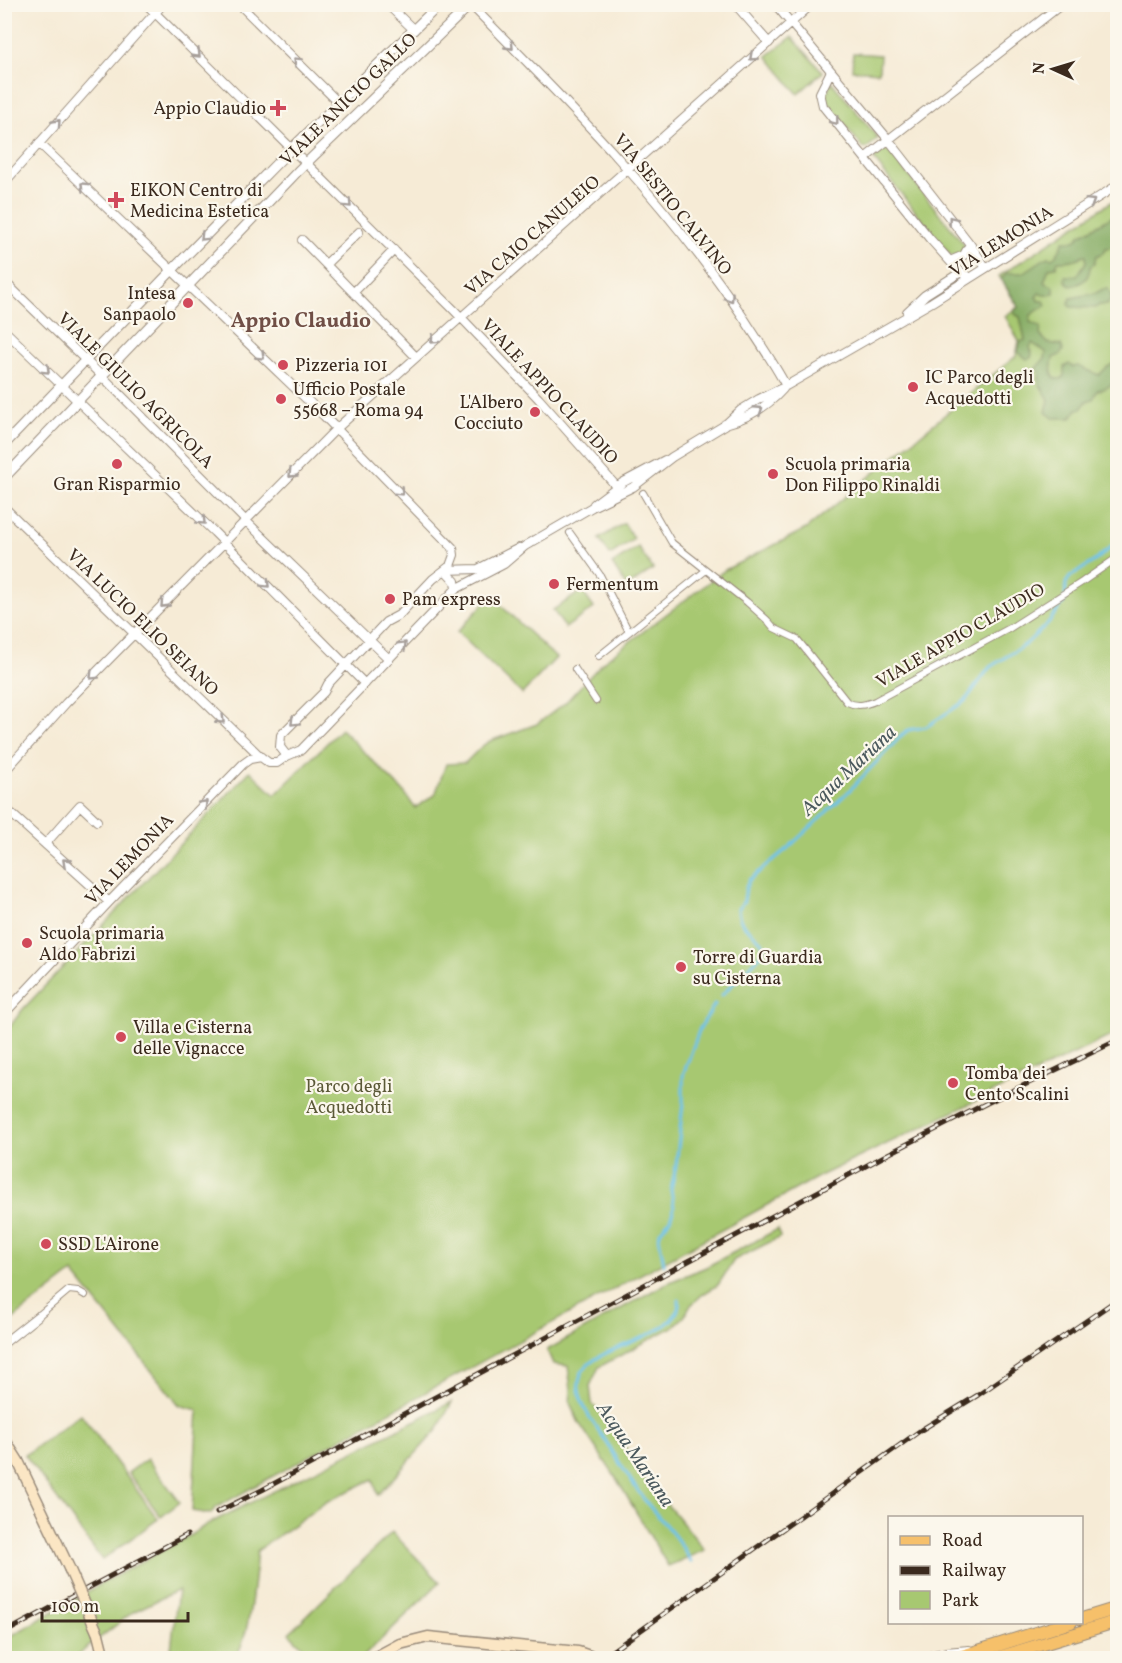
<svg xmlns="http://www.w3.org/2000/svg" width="1122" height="1663" font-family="Vollkorn,serif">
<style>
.green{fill:#a7c871;stroke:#717948;stroke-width:1.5}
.forest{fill:#85ac63;stroke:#606b40;stroke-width:1.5}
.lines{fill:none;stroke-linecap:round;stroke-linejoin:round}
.stream{stroke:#6ec3eb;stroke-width:3}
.pedestrian-casing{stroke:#988a7a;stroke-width:8}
.minor-casing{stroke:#988a7a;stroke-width:10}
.tertiary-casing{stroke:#988a7a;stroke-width:11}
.secondary-casing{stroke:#988a7a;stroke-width:13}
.primary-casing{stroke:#988a7a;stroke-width:14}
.pedestrian{stroke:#fff;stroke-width:6}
.minor{stroke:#fff;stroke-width:8}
.tertiary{stroke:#fff;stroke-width:9}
.secondary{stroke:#fbe6c4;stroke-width:10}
.primary{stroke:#f6c06b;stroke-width:12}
.rail-casing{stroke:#3b2a1e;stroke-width:5}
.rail{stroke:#fbf7ec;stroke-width:3;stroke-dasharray:9;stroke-linecap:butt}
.secondary-bridge-casing{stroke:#988a7a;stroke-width:13;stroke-linecap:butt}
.secondary-bridge{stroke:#fbe6c4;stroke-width:10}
.oneway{stroke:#a79f9a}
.poi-dot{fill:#d1495b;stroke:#fbf7ec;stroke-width:2}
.labels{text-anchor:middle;stroke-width:4.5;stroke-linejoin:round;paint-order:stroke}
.street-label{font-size:18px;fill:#3b2a1e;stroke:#fbf7ec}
.poi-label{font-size:18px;fill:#3b2a1e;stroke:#fbf7ec;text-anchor:start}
.park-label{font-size:18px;fill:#5b5937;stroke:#fbf7ec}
.water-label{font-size:20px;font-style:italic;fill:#4a585c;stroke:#fbf7ec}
.quarter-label{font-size:21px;font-weight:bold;fill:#704f46;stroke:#fbf7ec}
</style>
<rect width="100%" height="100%" fill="#fbf7ec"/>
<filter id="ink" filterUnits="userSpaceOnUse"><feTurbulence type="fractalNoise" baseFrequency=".0167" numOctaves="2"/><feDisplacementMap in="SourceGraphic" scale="12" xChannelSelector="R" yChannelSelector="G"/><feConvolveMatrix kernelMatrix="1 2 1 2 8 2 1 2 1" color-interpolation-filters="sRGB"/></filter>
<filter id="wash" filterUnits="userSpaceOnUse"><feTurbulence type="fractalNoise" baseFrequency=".008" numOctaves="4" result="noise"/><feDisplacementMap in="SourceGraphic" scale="24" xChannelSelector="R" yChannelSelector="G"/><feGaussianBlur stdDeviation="1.35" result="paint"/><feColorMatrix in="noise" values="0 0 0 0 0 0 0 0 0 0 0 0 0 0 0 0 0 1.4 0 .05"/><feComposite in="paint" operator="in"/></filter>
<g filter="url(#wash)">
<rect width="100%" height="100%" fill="#f6ebd6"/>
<path class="green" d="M792 37 823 72 798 94 767 56Z
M853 53 880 55 879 72 852 70Z
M831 81 878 138 867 148H863L825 100Z
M884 150H888L964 244 965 247 960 255 951 256 875 161V157Z
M1117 198V1033L818 1177 215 1508 211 1514 192 1511 198 1410 179 1405 73 1273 5 1325V1033L23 1009 250 771 275 795 341 729 404 792 415 808 435 795 446 764 465 763 482 746 490 741 537 724 565 703 604 661 725 570 806 529 1016 356 1019 341 1005 316 1018 307 999 276Z
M624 523 634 539 610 555 599 539Z
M638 547 653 569 627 587 612 564Z
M582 591 594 608 565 628 553 610Z
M491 596 556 658 522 694 457 632Z
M778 1229 780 1237 734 1260 718 1285 703 1294 691 1305 684 1317 673 1327 599 1367 590 1386 592 1404 617 1430 635 1466 705 1550 668 1566 616 1478 579 1423 570 1403 571 1390 568 1366 553 1364 547 1350 665 1284 706 1267Z
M452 1402 437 1430 378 1495 373 1479 326 1502 257 1551C254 1576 250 1642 234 1658H170L178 1590 133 1612 74 1658H5L4 1640 99 1585 189 1536 206 1525Z
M81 1414 158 1519 102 1560 25 1455Z
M147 1459 180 1502 161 1517 128 1473Z
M392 1532 440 1582 362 1658H314L289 1633Z"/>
<path class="forest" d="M1115 215 1117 216V244L1113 247 1106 248 1103 253 1096 256 1094 264 1090 267C1089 279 1082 284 1070 286L1065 280V276H1077L1086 262V255H1083C1076 261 1067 261 1058 261L1056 267 1049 268 1044 282 1054 287V293L1050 295 1039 293 1036 297 1039 301H1044L1046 305 1031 315 1030 322 1041 327 1040 335 1048 343 1061 345 1063 350 1060 355 1053 358C1052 366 1049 373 1056 379H1061L1064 376V367L1069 364 1073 367 1078 366 1099 375 1107 367 1117 362V379C1112 386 1106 389 1098 390L1093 399 1087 401 1081 409H1077L1071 418H1053L1046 412 1049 400C1045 390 1036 386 1040 373L1036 368 1045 358 1046 352 1032 343 1030 347 1032 354 1031 358 1027 359 1018 352 1020 342 1025 340 1020 317 1016 315 1013 311 1019 307 1001 279 1007 273H1023L1047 257 1052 258 1057 254 1064 241H1075L1080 235Z
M1103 289H1108C1113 296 1112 299 1107 305H1099L1096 308 1070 307 1069 303 1071 298 1096 293Z"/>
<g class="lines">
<path class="stream" d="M722 995 761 955 764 946C756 930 739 931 738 909L744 901 746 887 749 880 788 848 848 792 903 734 908 730 926 727 965 701 990 667 1026 644 1048 623 1065 600 1066 583 1070 577 1096 560 1118 541
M664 1264 659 1238 660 1232 670 1219 674 1208 671 1190 676 1166 683 1103V1075L700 1028 715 1004
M679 1300C683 1340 588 1344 580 1377 577 1386 579 1395 583 1404 588 1418 599 1430 607 1443 620 1463 632 1484 647 1503 663 1523 680 1539 691 1562"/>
</g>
</g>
<g filter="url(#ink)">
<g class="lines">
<g class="pedestrian-casing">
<path id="pedestrian" d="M643 493 672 543 747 602 767 620
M570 533 600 575 629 632
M769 622 774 628 797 639 847 702C857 707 865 705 875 701L1010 628 1082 582 1118 557
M599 656 705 571
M575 669 596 701
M38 1316 69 1290 78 1291 85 1295"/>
</g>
<g class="minor-casing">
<path id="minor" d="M146 4 453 309 539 399 616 486
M239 4 338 102
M387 4 414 30
M470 4C569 104 667 202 745 320 759 342 774 363 786 386
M735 4 769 43
M775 4 888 139 970 244 986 268
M831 71 820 93 823 106 930 239 957 269 970 278
M39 143 324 416 453 548 454 555 450 566 433 579 399 615 386 622 328 684 324 692 281 735 280 747 287 756
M865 158 1062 4
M4 183 163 4
M302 240 416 357
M950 261 964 255 970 244
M326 264 359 232
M4 281 108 382 246 521 389 659
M354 292 394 250
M907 312 925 295 961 272
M4 330 214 532 365 684
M725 424C749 418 767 407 783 389
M594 504 622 483 665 460
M4 507 261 757 269 763H277L287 756 301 750 456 589 504 564 525 546 592 507 633 487 672 457 725 425 741 410 759 399 786 386 932 302 1118 185
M445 570 478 569 519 548
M445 570 455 581 456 589
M4 772 66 703 336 429 812 4
M4 807 109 902
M46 843 80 805 97 821
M4 1014 109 902 243 764 250 759 261 757
M4 1343 38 1316
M921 1658 946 1652 969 1650"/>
</g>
<g class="tertiary-casing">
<path id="tertiary" d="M4 445 178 264 284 156 440 4
M4 478 298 171 471 4"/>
</g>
<g class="secondary-casing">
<path id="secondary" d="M4 1439 18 1461 69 1568
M98 1634 104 1658
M374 1658 400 1644 428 1637 578 1652 595 1658"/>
</g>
<g class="primary-casing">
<path id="primary" d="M1082 1619 1118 1608
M956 1658 1071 1622
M997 1658 1118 1621"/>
</g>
<use href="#pedestrian" class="pedestrian"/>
<use href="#minor" class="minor"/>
<use href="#tertiary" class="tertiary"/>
<use href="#secondary" class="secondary"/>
<use href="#primary" class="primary"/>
<g class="rail-casing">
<path id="rail" d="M217 1512 262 1490 888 1154 987 1103 1118 1040
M4 1633 187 1535
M602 1658 921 1430 978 1395 1118 1299"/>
</g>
<use href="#rail" class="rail"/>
<g class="secondary-bridge-casing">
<path id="secondary-bridge" d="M69 1568 98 1634"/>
</g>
<use href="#secondary-bridge" class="secondary-bridge"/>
</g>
<defs><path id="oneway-chevron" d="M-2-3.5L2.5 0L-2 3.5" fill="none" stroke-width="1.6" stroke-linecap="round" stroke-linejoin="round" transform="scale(1.5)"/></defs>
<g class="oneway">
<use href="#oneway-chevron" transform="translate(510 46) rotate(46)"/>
<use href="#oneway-chevron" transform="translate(197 54) rotate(45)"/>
<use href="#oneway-chevron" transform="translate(753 57) rotate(138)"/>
<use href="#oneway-chevron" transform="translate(297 61) rotate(-135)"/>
<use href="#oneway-chevron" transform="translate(835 121) rotate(51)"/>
<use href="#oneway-chevron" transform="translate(57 123) rotate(-48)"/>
<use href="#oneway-chevron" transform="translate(84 186) rotate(-136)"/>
<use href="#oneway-chevron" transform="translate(1091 202) rotate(-32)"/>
<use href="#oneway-chevron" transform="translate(348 204) rotate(45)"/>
<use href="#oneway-chevron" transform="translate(952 220) rotate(-128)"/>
<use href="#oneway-chevron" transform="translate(204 237) rotate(135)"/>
<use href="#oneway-chevron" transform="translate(730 298) rotate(56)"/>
<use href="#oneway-chevron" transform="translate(434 340) rotate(138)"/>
<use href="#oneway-chevron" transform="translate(261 356) rotate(44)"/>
<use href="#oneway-chevron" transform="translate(46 370) rotate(44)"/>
<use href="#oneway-chevron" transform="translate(759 410) rotate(-33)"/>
<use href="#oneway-chevron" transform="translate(292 474) rotate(134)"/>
<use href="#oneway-chevron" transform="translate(400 492) rotate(45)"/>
<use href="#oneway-chevron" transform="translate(202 521) rotate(44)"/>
<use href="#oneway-chevron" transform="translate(266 584) rotate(45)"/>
<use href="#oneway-chevron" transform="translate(164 604) rotate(134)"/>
<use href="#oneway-chevron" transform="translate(403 645) rotate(-45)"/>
<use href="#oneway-chevron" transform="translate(93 676) rotate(135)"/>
<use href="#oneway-chevron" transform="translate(221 720) rotate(44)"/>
<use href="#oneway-chevron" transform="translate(294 722) rotate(135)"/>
<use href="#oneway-chevron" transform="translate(204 804) rotate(-46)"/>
<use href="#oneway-chevron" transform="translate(66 862) rotate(-137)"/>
</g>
</g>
<g class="poi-dot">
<path d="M275 99h6v6h6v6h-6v6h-6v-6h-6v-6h6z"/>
<path d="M113 191h6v6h6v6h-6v6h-6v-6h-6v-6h6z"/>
<circle cx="188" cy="303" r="6"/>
<circle cx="283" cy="365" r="6"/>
<circle cx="913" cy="387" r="6"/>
<circle cx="281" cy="399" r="6"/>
<circle cx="535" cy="412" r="6"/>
<circle cx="117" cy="464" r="6"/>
<circle cx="773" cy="474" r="6"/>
<circle cx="554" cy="584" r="6"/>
<circle cx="390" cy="599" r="6"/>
<circle cx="27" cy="943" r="6"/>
<circle cx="681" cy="967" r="6"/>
<circle cx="121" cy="1037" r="6"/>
<circle cx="953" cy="1083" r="6"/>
<circle cx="46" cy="1244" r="6"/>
</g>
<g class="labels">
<g class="street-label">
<text transform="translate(348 99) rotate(-44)" y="6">VIALE ANICIO GALLO</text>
<text transform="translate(673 204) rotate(51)" y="6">VIA SESTIO CALVINO</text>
<text transform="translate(532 235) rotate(-41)" y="6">VIA CAIO CANULEIO</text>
<text transform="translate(1001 241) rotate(-32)" y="6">VIA LEMONIA</text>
<text transform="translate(136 390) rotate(45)" y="6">VIALE GIULIO AGRICOLA</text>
<text transform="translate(550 391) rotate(47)" y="6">VIALE APPIO CLAUDIO</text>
<text transform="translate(143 622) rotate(44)" y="6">VIA LUCIO ELIO SEIANO</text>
<text transform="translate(960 635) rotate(-30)" y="6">VIALE APPIO CLAUDIO</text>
<text transform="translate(129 859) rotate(-46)" y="6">VIA LEMONIA</text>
</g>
<g class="poi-label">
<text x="266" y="114" text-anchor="end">Appio Claudio</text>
<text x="130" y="196">EIKON Centro di<tspan x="130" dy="21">Medicina Estetica</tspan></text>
<text x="176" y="299" text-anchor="end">Intesa<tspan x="176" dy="21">Sanpaolo</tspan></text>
<text x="295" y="371">Pizzeria 101</text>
<text x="925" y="383">IC Parco degli<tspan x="925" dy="21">Acquedotti</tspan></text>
<text x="293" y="395">Ufficio Postale<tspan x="293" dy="21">55668 – Roma 94</tspan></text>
<text x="523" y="408" text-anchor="end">L'Albero<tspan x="523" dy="21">Cocciuto</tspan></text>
<text x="785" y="470">Scuola primaria<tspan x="785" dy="21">Don Filippo Rinaldi</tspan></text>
<text x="117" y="490" text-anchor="middle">Gran Risparmio</text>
<text x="566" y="590">Fermentum</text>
<text x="402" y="605">Pam express</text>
<text x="39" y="939">Scuola primaria<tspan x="39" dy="21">Aldo Fabrizi</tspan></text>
<text x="693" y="963">Torre di Guardia<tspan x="693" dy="21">su Cisterna</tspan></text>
<text x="133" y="1033">Villa e Cisterna<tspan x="133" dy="21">delle Vignacce</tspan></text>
<text x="965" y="1079">Tomba dei<tspan x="965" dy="21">Cento Scalini</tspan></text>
<text x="58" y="1250">SSD L'Airone</text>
</g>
<g class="park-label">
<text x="349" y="1092">Parco degli<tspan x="349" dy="21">Acquedotti</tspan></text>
</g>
<g class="water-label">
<text transform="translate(848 770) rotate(-43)" y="7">Acqua Mariana</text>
<text transform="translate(636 1454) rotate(56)" y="7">Acqua Mariana</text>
</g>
<g class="quarter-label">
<text x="301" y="327">Appio Claudio</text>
</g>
</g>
<rect width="1122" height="1663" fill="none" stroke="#fbf7ec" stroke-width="24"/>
<rect x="888" y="1516" width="195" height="108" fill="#fbf7ec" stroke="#aea59a" stroke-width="1.5"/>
<rect x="900" y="1536" width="30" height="9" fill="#f6c06b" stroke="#aea59a" stroke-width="1.5"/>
<text x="942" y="1546" font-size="18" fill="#3b2a1e">Road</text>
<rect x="900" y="1566" width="30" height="9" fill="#3b2a1e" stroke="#aea59a" stroke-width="1.5"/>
<text x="942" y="1576" font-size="18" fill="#3b2a1e">Railway</text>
<rect x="900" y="1591" width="30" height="18" fill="#a7c871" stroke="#aea59a" stroke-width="1.5"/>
<text x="942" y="1606" font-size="18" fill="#3b2a1e">Park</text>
<g transform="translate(1053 69) rotate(274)" stroke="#fbf7ec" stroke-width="4.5" paint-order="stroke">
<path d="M0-4.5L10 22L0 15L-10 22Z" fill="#3b2a1e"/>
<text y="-9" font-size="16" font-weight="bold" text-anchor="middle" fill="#3b2a1e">N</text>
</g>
<path d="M42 1612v9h146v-9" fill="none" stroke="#3b2a1e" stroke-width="3"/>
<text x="51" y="1612" font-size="18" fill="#3b2a1e" stroke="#fbf7ec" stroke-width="4.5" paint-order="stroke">100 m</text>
</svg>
